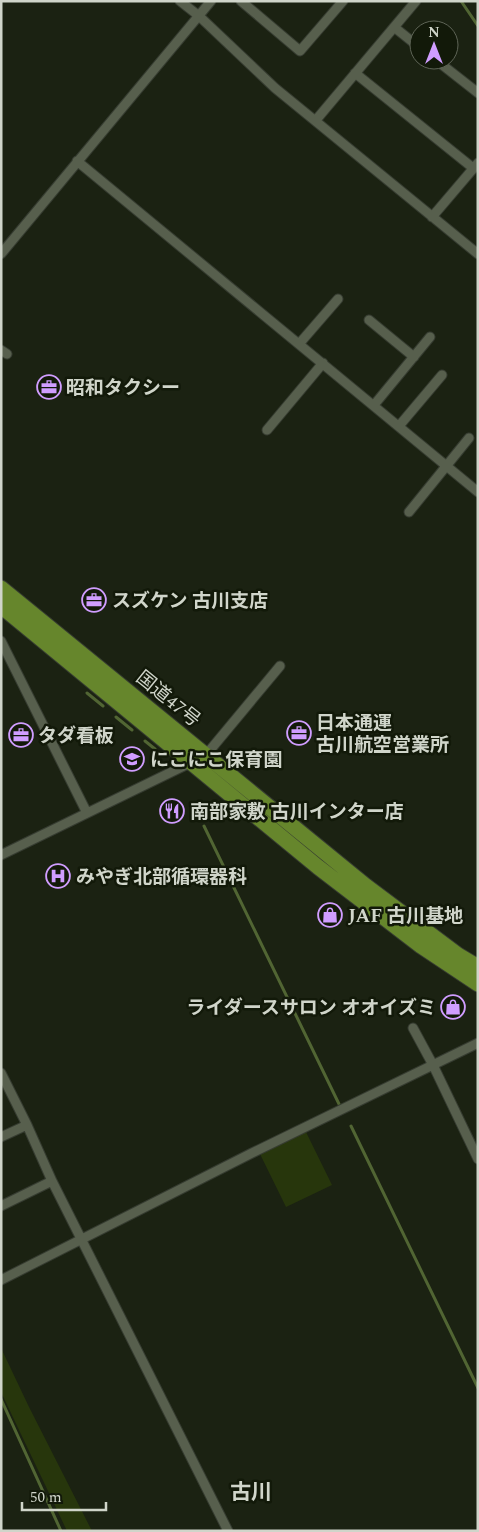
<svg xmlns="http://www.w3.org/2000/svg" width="479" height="1532" font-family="Spectral,'Noto Sans JP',serif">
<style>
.green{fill:#27360c}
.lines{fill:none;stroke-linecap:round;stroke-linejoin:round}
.stream{stroke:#516533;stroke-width:3}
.minor-casing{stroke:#363c31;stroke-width:11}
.trunk-casing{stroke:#363c31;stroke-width:17}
.minor{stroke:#575f4d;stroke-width:9}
.trunk{stroke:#66862c;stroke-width:15}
.labels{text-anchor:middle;stroke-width:5;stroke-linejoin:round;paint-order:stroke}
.poi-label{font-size:19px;font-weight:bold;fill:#d0d5ca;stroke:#121909;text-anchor:start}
.street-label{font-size:19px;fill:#d0d5ca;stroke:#121909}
.quarter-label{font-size:21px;font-weight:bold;fill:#d0d5ca;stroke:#121909}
</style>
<rect width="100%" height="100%" fill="#1b2212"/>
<path class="green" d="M306 1132 332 1185 286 1207 260 1154Z
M1 1348 29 1407 92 1531H67L1 1392Z"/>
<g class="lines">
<path class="stream" d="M461 1 478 26
M87 693 103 706
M116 717 132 730
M145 741 155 749
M204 826 339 1104
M351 1126 478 1388
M1 1399 61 1531"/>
<g class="minor-casing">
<path id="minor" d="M180 1 199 16 275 88 478 254
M241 1 300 51 343 1
M394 27 419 47
M436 60 478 93
M355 73 473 168
M316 120 416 1
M77 161 478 492
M432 217 478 163
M1 254 211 1
M369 320 414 357
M299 344 338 299
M1 350 7 354
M374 405 430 337
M399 426 442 375
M267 430 323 363
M409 512 469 438
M1 641 87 813
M206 755 280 666
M1 855 192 762
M413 1028 433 1065 478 1159
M1 1073 27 1125 52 1181 228 1531
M1 1137 27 1125
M1 1206 52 1181
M1 1280 252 1153 478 1043"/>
</g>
<g class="trunk-casing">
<path id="trunk" d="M1 588 366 886 458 955 478 967
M1 606 318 867 421 946 478 984"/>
</g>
<use href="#minor" class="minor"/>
<use href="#trunk" class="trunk"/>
</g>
<defs>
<g id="office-ring" transform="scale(1.25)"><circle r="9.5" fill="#121909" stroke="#d09dff" stroke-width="1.5"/><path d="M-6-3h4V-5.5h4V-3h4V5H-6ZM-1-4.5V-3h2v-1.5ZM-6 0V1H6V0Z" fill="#d09dff"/></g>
<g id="school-ring" transform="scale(1.25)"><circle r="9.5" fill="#121909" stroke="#d09dff" stroke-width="1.5"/><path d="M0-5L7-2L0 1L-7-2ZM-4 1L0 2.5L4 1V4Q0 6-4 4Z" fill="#d09dff"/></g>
<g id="restaurant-ring" transform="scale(1.25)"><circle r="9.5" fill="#121909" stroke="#d09dff" stroke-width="1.5"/><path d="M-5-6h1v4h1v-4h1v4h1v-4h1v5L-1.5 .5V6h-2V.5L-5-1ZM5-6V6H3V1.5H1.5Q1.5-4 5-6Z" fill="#d09dff"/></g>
<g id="hospital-ring" transform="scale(1.25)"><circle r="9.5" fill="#121909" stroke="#d09dff" stroke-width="1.5"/><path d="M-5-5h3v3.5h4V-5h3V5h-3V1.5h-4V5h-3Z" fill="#d09dff"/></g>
<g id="shop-ring" transform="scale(1.25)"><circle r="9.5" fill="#121909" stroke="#d09dff" stroke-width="1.5"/><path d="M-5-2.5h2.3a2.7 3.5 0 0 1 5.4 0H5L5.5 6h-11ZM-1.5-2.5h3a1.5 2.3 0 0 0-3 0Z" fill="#d09dff"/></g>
</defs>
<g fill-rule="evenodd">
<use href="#office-ring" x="49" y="387"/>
<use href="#office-ring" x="94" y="600"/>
<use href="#office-ring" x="299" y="733"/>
<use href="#office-ring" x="21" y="735"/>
<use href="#school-ring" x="132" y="759"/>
<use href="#restaurant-ring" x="172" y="811"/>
<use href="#hospital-ring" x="58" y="876"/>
<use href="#shop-ring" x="330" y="915"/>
<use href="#shop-ring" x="453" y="1007"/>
</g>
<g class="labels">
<g class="poi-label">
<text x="66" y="394">昭和タクシー</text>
<text x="112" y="607">スズケン 古川支店</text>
<text x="316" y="729">日本通運<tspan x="316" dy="22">古川航空営業所</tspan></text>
<text x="38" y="742">タダ看板</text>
<text x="150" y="766">にこにこ保育園</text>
<text x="190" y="818">南部家敷 古川インター店</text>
<text x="76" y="883">みやぎ北部循環器科</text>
<text x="348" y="922">JAF 古川基地</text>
<text x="436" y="1014" text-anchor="end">ライダースサロン オオイズミ</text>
</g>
<g class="street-label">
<text transform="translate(169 698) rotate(39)" y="7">国道47号</text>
</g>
<g class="quarter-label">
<text x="251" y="1499">古川</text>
</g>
</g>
<rect width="479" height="1532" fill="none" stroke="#d0d5ca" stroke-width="5"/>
<g transform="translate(434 45)"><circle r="24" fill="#121909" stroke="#5e6456"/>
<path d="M0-4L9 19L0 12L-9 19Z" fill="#d09dff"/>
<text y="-8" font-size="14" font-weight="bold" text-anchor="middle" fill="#d0d5ca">N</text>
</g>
<path d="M22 1502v8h84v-8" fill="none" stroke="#d0d5ca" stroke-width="2.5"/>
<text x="30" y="1502" font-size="15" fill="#d0d5ca" stroke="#121909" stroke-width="4" paint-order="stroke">50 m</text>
</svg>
